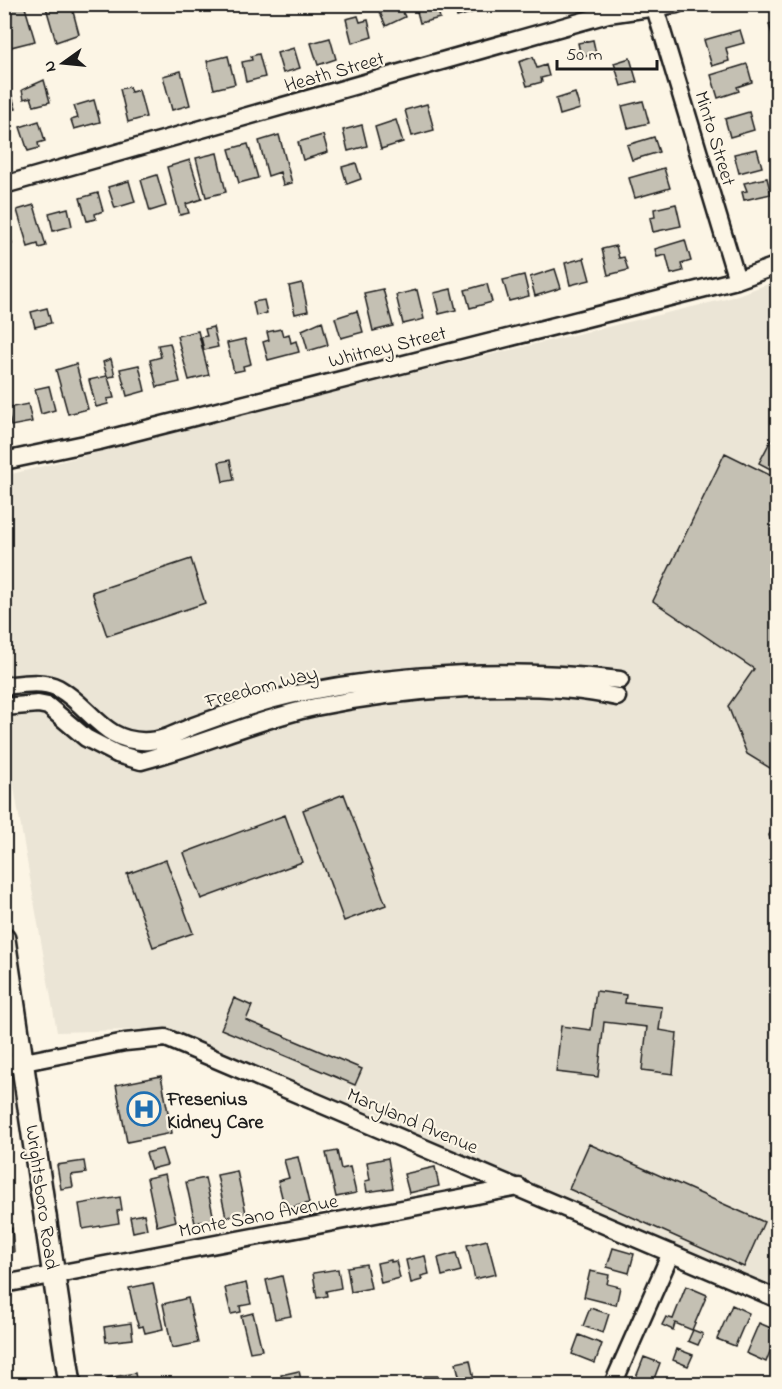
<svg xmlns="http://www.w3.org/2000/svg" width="782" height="1389" font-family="'Indie Flower',sans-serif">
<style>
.built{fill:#ebe5d6}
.building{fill:#c4c0b3;stroke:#1c1c1c;stroke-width:1.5}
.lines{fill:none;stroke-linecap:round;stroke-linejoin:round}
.minor-casing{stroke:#1c1c1c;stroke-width:21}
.major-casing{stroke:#1c1c1c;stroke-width:26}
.minor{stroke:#fcf5e5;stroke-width:16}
.major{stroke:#fcf5e5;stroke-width:21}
.labels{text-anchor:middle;stroke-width:4.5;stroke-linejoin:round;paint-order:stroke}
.street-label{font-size:20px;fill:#1c1c1c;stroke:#fcf5e5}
.poi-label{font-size:20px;font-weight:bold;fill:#1c1c1c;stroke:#fcf5e5;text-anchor:start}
</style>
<rect width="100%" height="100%" fill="#fcf5e5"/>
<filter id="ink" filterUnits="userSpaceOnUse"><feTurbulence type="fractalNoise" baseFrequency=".0167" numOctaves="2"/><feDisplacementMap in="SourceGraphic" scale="12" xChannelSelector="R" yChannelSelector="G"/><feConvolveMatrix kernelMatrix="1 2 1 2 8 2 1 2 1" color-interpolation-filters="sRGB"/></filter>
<g filter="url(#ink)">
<path class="built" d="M777 281V1289L167 1029 57 1032 5 736 4 476 395 377 726 299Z"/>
<path class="building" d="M4 4H24L35 41 11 47 4 24Z
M45 4H71L79 34 56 42Z
M384 4H399L405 17 386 26 379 10 385 7Z
M415 4H436L440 18 420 23Z
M453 4H475L477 11 457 17Z
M358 16 360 22 368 20 372 37 352 43 346 19Z
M778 21V43L775 44 769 24Z
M740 30 744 43 726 48 729 61 712 66 704 40Z
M330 38 336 59 318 65 311 43Z
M593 40 596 54 581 57 578 43Z
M294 48 300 68 283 73 277 53Z
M259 54 265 77 246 82 242 62 252 60 251 56Z
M228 56 235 84 214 89 207 61Z
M533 57 537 68 546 65 549 76 541 78 542 82 527 86 519 62Z
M630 58 637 82 621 86 614 63Z
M747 64 752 82 737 87 739 91 718 98 711 75Z
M181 71 190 105 172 110 163 76Z
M44 80 50 102 34 106 31 97 24 99 22 90Z
M129 87 131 92 139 90 146 117 128 122 120 89Z
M11 93 16 109 4 112V95Z
M575 93 580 109 560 115 556 99Z
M94 100 100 122 74 129 71 120 78 118 74 106Z
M643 101 649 123 628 128 622 106Z
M427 104 434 130 412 136 405 110Z
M749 112 754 130 730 137 725 119Z
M396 120 403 142 381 149 375 127Z
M39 121 45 141 38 143 39 148 28 151 20 127Z
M362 125 367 146 348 151 343 130Z
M279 135 292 183 283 185 280 172 268 176 259 141Z
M323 135 328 152 303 160 298 142Z
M654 137 659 152 632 160 627 145Z
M248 144 258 178 239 183 229 149Z
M757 149 762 167 739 173 734 154Z
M217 153 226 192 206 197 196 158Z
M190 160 202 199 186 204 189 213 180 215 167 167Z
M356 163 361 179 347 184 342 167Z
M664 168 670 188 635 198 629 178Z
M157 175 166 206 150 211 141 180Z
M767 178 771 194 744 200 742 192 747 191 744 183Z
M129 181 135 202 115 208 108 187Z
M98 193 103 211 95 214 96 219 87 221 80 198Z
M676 204 681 226 653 232 650 218 655 217 654 209Z
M34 205 46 246 39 248 38 244 28 247 17 210Z
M68 208 72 226 53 231 49 213Z
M5 220 12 244 4 246V220Z
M685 240 691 261 681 264 683 271 671 274 666 255 657 257 655 249Z
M616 246 619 258 624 257 628 270 608 275 602 249Z
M584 258 590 280 570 285 565 263Z
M555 269 561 288 535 296 530 277Z
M524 275 529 296 509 301 503 280Z
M302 283 308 311 295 314 289 286Z
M487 284 492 302 470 308 465 290Z
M383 289 393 326 373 331 364 293Z
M451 289 456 310 439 314 434 293Z
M417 290 424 319 403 324 396 295Z
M264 300 267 313 256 316 253 302Z
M47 308 51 323 35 327 31 312Z
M357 311 363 332 341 338 335 318Z
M322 321 328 345 308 351 302 330Z
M213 327 218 347 204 350 201 337 207 336 205 329Z
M281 329 283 336 289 334 291 343 296 341 299 352 268 360 263 342 269 340 267 332Z
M198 331 209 375 189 380 177 336Z
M245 339 251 364 243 366 244 370 234 372 227 343Z
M170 343 180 382 157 387 150 360 161 357 158 345Z
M111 359 115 376 108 377 114 398 107 399 108 404 96 407 89 380 107 376 103 362Z
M76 364 88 409 68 414 56 370Z
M139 365 145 391 127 396 120 369Z
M49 386 55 410 41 414 35 389Z
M28 404 32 422 11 426 7 408Z
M771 440 778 444V473L759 463Z
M725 453 778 479V773L747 754 728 706 754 669 653 601Z
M230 460 234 480 223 482 219 462Z
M191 559 205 603 107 636 92 592Z
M344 794 386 905 344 921 303 810Z
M285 815 302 862 201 899 184 853Z
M778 820V867L769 835Z
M166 860 193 933 153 947 127 874Z
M596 991 626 995 625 1003 662 1007 659 1030 677 1033 673 1074 642 1070 647 1027 604 1022 598 1077 556 1072 561 1026 591 1030Z
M234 998 252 1006 246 1020 362 1069 355 1085 221 1029Z
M161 1076 172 1133 127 1142 116 1085Z
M5 1089 11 1120 4 1121V1089Z
M589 1144 764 1222 744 1267 569 1189Z
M162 1149 167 1165 151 1169 146 1153Z
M337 1151 341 1169 350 1167 356 1193 336 1197 326 1153Z
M298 1157 309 1203 285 1209 278 1181 289 1178 284 1160Z
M388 1158 393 1188 367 1192 365 1181 370 1180 367 1162Z
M84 1161 86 1173 71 1175 73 1187 61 1189 57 1165Z
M435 1167 439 1186 409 1193 404 1174Z
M237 1171 246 1213 226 1217 217 1175Z
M165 1174 176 1221 157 1226 147 1178Z
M205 1178 214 1219 195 1223 186 1182Z
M120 1197 122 1210 117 1211 119 1223 83 1229 79 1204Z
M144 1214 147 1229 133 1232 130 1217Z
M12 1228 14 1252 4 1253V1229Z
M487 1240 496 1274 475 1279 467 1245Z
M613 1248 634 1254 629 1273 607 1267Z
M456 1253 461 1271 442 1276 438 1258Z
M425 1256 429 1274 421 1276 422 1280 411 1283 406 1260Z
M391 1260V1262L396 1261 400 1278 381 1283 377 1263Z
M366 1264 371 1288 351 1292 347 1267Z
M338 1269 341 1288 326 1291 327 1296 317 1298 313 1273Z
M590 1271 609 1275 607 1284 620 1287 616 1305 584 1297Z
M282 1276 291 1316 275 1319 266 1280Z
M153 1283 163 1329 145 1333 143 1326 139 1327 136 1319 129 1288Z
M246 1283 251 1304 240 1306 241 1312 231 1314 225 1288Z
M686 1286 707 1295 692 1330 675 1323 673 1330 662 1325 666 1317 673 1319Z
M188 1298 198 1343 172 1348 163 1304Z
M732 1305 749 1313 735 1346 717 1339Z
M590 1308 609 1314 603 1333 583 1326Z
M253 1313 262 1350 250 1352 241 1316Z
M131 1323 133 1339 106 1342 104 1327Z
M759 1323 778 1331 766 1362 746 1353Z
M693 1330 703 1334 698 1345 688 1341Z
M579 1335 602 1344 595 1363 572 1354Z
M677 1349 693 1355 688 1366 673 1360Z
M644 1357 660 1363 652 1384 635 1380Z
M470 1360 475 1384H461L456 1363Z
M299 1371 302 1384H283L281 1375Z
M135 1373 137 1384H107L106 1378Z
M425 1376H438V1384H425Z"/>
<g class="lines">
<g class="minor-casing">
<path id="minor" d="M655 8 737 280
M4 185 608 14 677 4
M4 461 99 441 737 280 778 265
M4 686C21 684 43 680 58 688 92 707 103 744 149 741 167 740 180 731 196 725 229 713 265 700 300 693 404 672 515 668 620 680
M4 707 38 704 48 706 86 738 117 754 141 761C199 746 255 720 315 707 403 689 530 678 617 697
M4 1066 125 1042 166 1038 778 1299
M4 1284 519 1187
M613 1384 671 1253"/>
</g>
<g class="major-casing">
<path id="major" d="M4 939 70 1384"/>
</g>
<use href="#minor" class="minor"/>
<use href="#major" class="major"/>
</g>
</g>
<defs>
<g id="hospital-ring" transform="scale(1.725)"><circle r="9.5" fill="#fcf5e5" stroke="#1f6fb2" stroke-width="1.5"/><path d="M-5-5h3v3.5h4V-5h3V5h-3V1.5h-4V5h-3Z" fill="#1f6fb2"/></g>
</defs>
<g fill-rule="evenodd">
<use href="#hospital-ring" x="144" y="1109"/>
</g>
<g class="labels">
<g class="street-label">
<text transform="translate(334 71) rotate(-16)" y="7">Heath Street</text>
<text transform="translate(716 138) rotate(73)" y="7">Minto Street</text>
<text transform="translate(387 346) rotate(-14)" y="7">Whitney Street</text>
<text transform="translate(261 686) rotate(-15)" y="7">Freedom Way</text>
<text transform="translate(413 1120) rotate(23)" y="7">Maryland Avenue</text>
<text transform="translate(43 1197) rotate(82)" y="7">Wrightsboro Road</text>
<text transform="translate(258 1215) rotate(-11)" y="7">Monte Sano Avenue</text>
</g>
<g class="poi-label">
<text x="167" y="1105">Fresenius<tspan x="167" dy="23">Kidney Care</tspan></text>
</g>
</g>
<rect width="782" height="1389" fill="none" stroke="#fcf5e5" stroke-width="24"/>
<rect x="12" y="12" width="758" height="1365" fill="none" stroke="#1c1c1c" stroke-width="2" filter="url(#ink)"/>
<g transform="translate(63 63) rotate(255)" stroke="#fcf5e5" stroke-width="4.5" paint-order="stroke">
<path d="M0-4.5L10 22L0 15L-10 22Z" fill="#1c1c1c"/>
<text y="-9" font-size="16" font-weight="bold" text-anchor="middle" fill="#1c1c1c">N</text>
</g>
<path d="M557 60v9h100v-9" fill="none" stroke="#1c1c1c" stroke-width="3"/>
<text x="566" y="60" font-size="18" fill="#1c1c1c" stroke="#fcf5e5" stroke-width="4.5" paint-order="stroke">50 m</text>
</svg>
